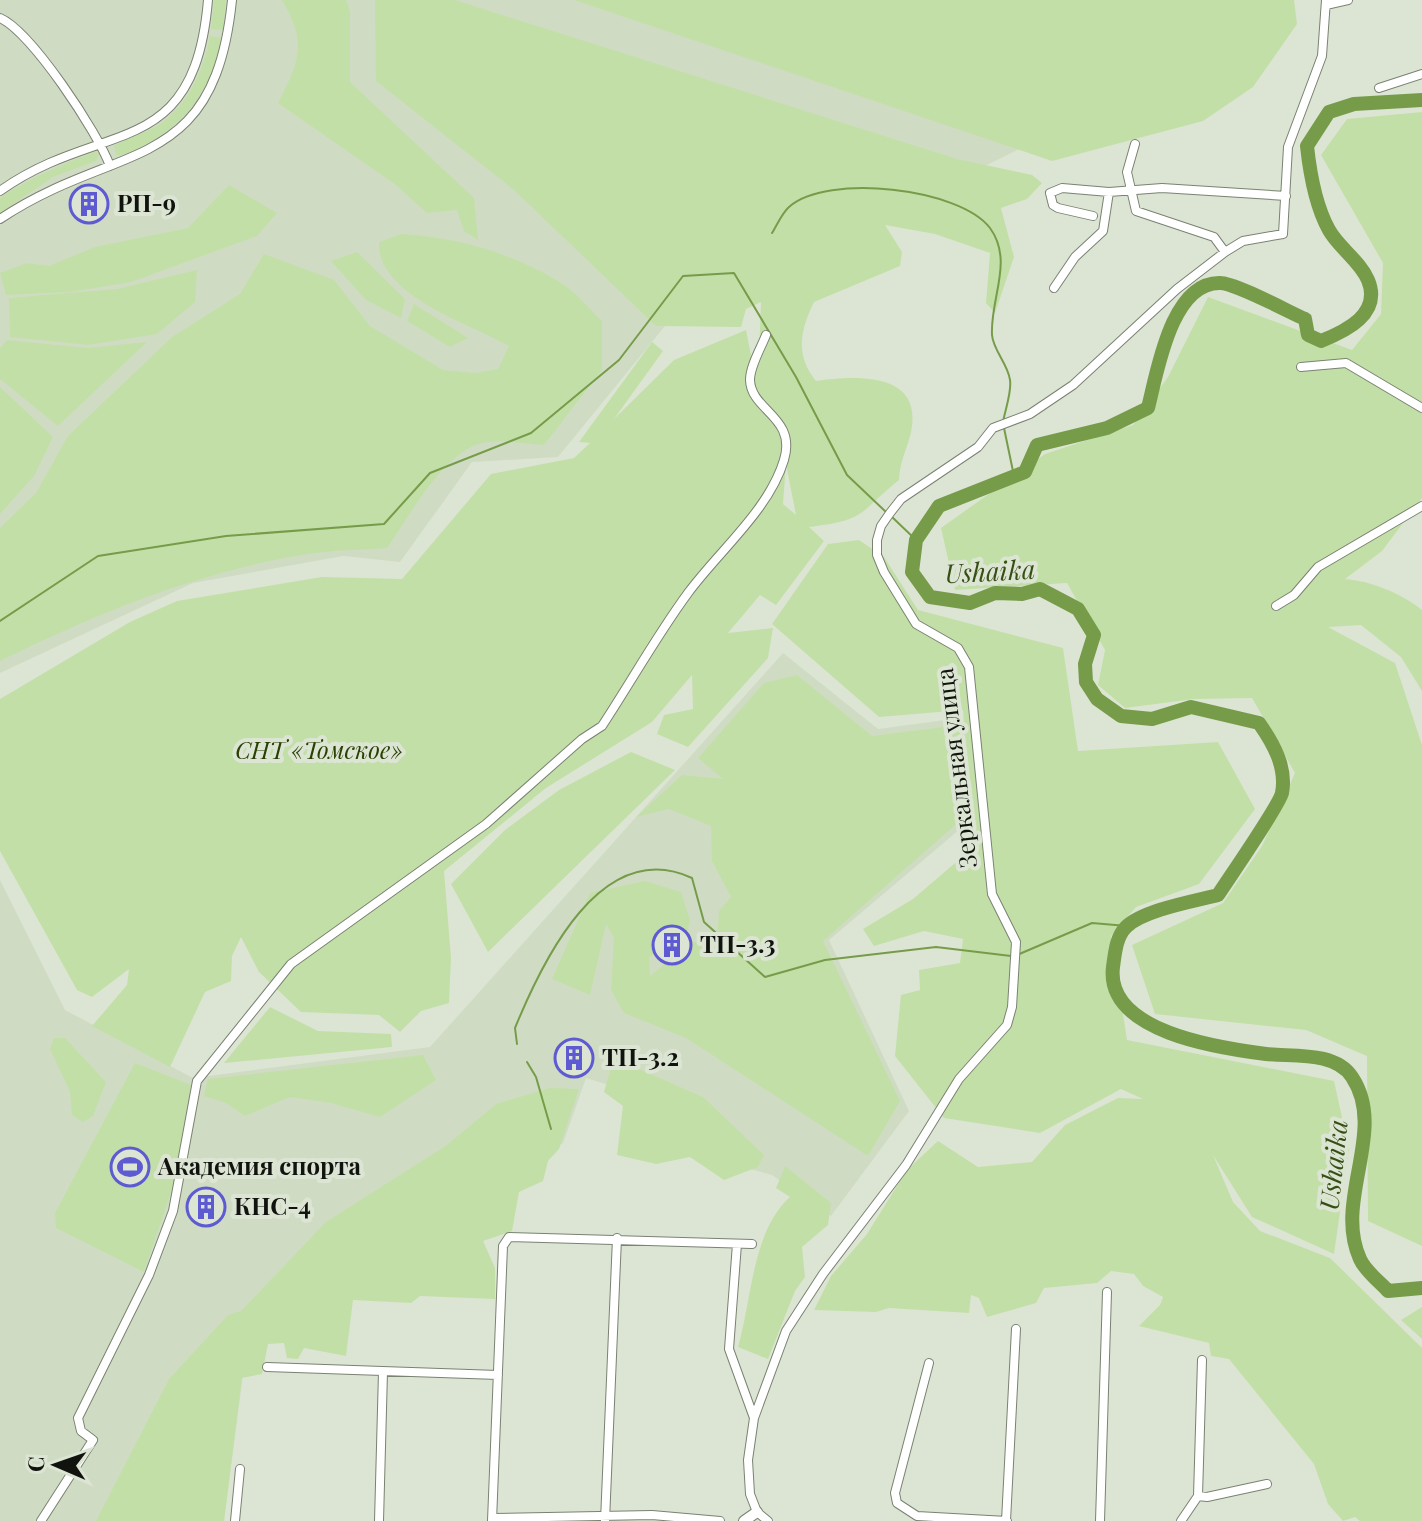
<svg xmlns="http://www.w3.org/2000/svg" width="1422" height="1521" font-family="'Playfair Display',serif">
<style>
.built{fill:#cfdcc3}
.green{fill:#c3dfa8;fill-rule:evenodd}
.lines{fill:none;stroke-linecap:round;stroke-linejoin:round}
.stream{stroke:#769c4a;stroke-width:2}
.river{stroke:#769c4a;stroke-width:14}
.minor-casing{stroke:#7a8272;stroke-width:10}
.tertiary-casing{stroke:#7a8272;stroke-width:12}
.minor{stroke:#fff;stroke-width:8}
.tertiary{stroke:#fff;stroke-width:10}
.labels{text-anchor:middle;stroke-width:8;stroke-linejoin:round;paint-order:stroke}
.poi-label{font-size:24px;font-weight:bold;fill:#11140e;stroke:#dce5d3;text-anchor:start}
.park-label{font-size:24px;font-style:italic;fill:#294103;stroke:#dce5d3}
.street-label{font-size:24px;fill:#11140e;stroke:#dce5d3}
.water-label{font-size:26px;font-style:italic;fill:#374f15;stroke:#dce5d3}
</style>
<rect width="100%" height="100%" fill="#dce5d3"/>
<path class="built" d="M0 0H1229L1145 86 665 326 558 457 472 462 400 562 343 556 193 583 0 673Z
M783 653 878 729 968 717 979 813 829 940 909 1111 831 1216 772 1175 667 1146 670 1104 586 1078 563 1143 249 1328 224 1521H0V880L65 1010 193 1078 430 1047Z"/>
<path class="green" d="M214 0H226L223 30 211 29Z
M282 0H346L350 11V82L474 198 478 240 464 231 457 210 427 213 396 185 278 103C299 61 308 44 282 0Z
M375 0H455L957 159 1032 175 1042 183 1027 199 1001 208 1014 257 995 313 986 303 990 253 935 234 885 225 902 252 900 266 814 302C800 331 795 355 816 381 853 376 924 370 911 432 907 450 900 460 899 480 857 514 867 520 809 527L824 541 776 605 760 595 728 633 773 628 768 658 688 747 657 734 664 715 693 709 692 675 652 722 546 788 444 871 451 958 449 1003 421 1011 400 1032 379 1015 301 1012 259 972 241 937 232 956 231 981 205 992 170 1067 92 1026 127 985 129 969 92 997 77 990 0 851V699L130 622 177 601 322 577 402 579 491 474 574 458 590 443 579 442 652 342 663 351 614 419 674 360 746 330 754 370 759 356 761 302 746 309 741 327 656 326 514 190 376 81ZM786 464 796 515 783 504Z
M574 0H1294L1297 24 1253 87 1203 121 1052 161Z
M210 36 222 38C212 84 192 118 150 142 140 148 127 156 116 155L114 146C129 137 146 133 160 124 189 104 204 69 210 36Z
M1422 112V498L1382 551 1345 579C1371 581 1401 593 1422 610V691L1401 657 1361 625 1328 627 1395 663 1422 745V1246L1368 1221 1367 1056 1306 1030 1155 1014 1132 945 1223 903 1262 846 1295 773 1252 698 1194 699 1125 708 1098 685 1105 650 1067 583 955 590 941 528 1045 454 1133 425 1168 377 1208 297 1352 350 1381 314 1383 263 1321 155 1347 119Z
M94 152 100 153 96 161 53 177 0 213V198C29 178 61 165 94 152Z
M229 185 277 213 257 236 131 282 70 292 6 295 0 273 27 263 49 266 95 247 188 228Z
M401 234C457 237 513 253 561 283 576 292 589 309 602 321V370L544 445C526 444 506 440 488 442 446 446 410 516 387 548 361 550 334 550 308 554 200 571 97 613 0 661V528L36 493 68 436 172 337 240 294 264 254 334 280 370 326 443 370 475 373 498 369 509 346C471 324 377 296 379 242Z
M357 252 405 299 401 318 366 300 331 261Z
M197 270 195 302 157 334 88 345 10 337 9 298 117 289Z
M414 304 468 338 450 347 407 321Z
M7 340 88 348 147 342 58 426 0 379V348Z
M0 387 53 437 34 476 0 514Z
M859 540 884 557 918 610 1063 648 1078 751 1218 742 1255 809 1199 884 1136 907 1111 936 1127 1040 1334 1081 1349 1149 1334 1254 1252 1217 1213 1155 1233 1202 1260 1231 1330 1258 1422 1348V1521H1360L1355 1517 1343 1521 1328 1504 1314 1464 1229 1359 1211 1356 1209 1343 1139 1326 1160 1305 1163 1297 1143 1286 1134 1274 1111 1271 1097 1283 1044 1288 1036 1303 987 1317 979 1298 971 1295 969 1313 889 1308 876 1312 814 1310 831 1276 867 1234 907 1170 938 1141 978 1167 1032 1162 1065 1125 1118 1098 1143 1099 1121 1089 1040 1133 944 1118 895 1056 901 995 920 990 919 970 960 963 963 939 924 931 874 946 863 929 913 899 975 846 963 710 879 717 772 624 828 544Z
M797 675 872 736 959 725 970 812 823 941 900 1101 868 1156 686 1038 624 1013 611 990 614 938 606 924 590 995 552 979 590 893 645 881 681 892 690 920 687 933 649 957 650 976 691 942 717 941 719 911 731 897 712 861 711 826 669 809 636 817 682 775 723 779 698 758 764 683Z
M631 752 675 770 488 952 451 884 505 830 559 790Z
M270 1007 318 1031 391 1034 392 1047 224 1063Z
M54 1038H65L106 1082 93 1116 83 1122 72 1115 70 1092 50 1049Z
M423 1055 436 1080 380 1117 331 1103 290 1097 245 1116 226 1103 204 1096 208 1079Z
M614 1058 703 1097 764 1155 758 1167 724 1180 690 1157 656 1164 617 1155 623 1106 604 1092Z
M135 1063 191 1085 181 1163 144 1272 56 1228 55 1213Z
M550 1088 579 1089 559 1149 548 1161 543 1181 519 1192 512 1231 483 1241 495 1268V1299L420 1296 411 1303 353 1300 346 1356 304 1348 298 1359 287 1358 284 1343 268 1344 262 1374 242 1378 224 1521H96L169 1379 228 1315 241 1311 326 1222 447 1145 496 1104Z
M785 1166 831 1203 828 1225 802 1247 805 1277 795 1291 768 1359 738 1347C752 1299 752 1231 790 1197L776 1188Z
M1422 1307V1339L1401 1320Z"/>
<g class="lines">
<path class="stream" d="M772 233C777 225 782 213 789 207 827 173 960 188 990 228 1014 261 990 298 992 335 993 350 1008 364 1010 380 1012 392 1005 410 1003 422
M1004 428 1014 476
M891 516 916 540
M0 621 98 556 226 536 384 524 430 473 531 433 619 360 683 276 734 273 796 377 847 475 886 512
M1017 955 1092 923 1127 926
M517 1044 515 1028C542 962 601 836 692 878L704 922 765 977 825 960 936 947 1011 956
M527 1062 536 1077 551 1129"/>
<path class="river" d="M1422 100 1354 104 1329 112 1307 146C1310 174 1315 205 1329 230 1339 248 1360 261 1368 280 1382 314 1346 331 1321 341L1308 335 1305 319C1287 311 1235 283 1220 283 1171 282 1157 373 1148 408L1107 428 1037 445 1025 472 939 506 916 540 912 572 930 597 970 603 995 593 1022 594 1040 589 1078 609 1094 635 1085 664 1086 682 1097 699 1121 716 1152 719 1191 707 1259 723C1273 743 1287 767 1282 793 1279 806 1229 878 1218 895 1195 901 1143 910 1126 927 1116 937 1115 953 1113 967 1105 1032 1219 1048 1266 1054 1293 1057 1335 1051 1352 1077 1388 1131 1333 1200 1360 1259 1365 1271 1380 1282 1388 1291L1422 1288"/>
<g class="minor-casing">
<path id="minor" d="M1326 5 1348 0
M0 18C31 31 98 133 110 166
M1379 88 1422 74
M1135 144 1127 172 1136 211 1214 237 1225 252
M0 191C102 118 194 164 208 0
M1093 216 1058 208 1053 205 1050 193 1062 188 1109 192 1162 188 1286 196
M0 219C118 140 214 177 232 0
M1054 288 1075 257 1103 231 1109 192
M1301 367 1346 363 1422 408
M1276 606 1294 595 1318 567 1422 506
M737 1244 729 1349 754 1418
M929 1363 895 1493 897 1503 917 1516 1007 1521
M267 1367 498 1375
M1198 1496 1207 1497 1267 1484
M493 1518 652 1515 720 1521
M41 1521 93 1440 81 1431 78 1418 149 1275 173 1211 197 1081 291 964 486 824 582 739 602 726C631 682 657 635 688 593 719 551 769 510 784 460 797 417 751 411 750 380 750 366 761 348 766 335
M235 1521 240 1469
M379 1521 383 1372
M492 1521 503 1246 509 1237 752 1244
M605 1521 617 1238
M768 1521 757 1512 750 1494 748 1460 754 1418 786 1331 823 1274 906 1165 959 1079 1007 1025 1012 1007 1016 942 992 894 969 667 958 648 916 624 884 572 877 555V540L881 526 890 513 901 499 978 447 993 428 1030 414 1073 385 1177 289 1225 252 1243 241 1283 234 1288 147 1322 56 1326 0
M1006 1521 1016 1329
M1100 1521 1107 1292
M1181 1521 1198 1496 1202 1360"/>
</g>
<g class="tertiary-casing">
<path id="tertiary" d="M744 1521 757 1512"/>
</g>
<use href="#minor" class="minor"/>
<use href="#tertiary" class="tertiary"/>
</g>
<defs>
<g id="building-ring" transform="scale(2)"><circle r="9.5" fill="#dce5d3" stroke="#5d5ad2" stroke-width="1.5"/><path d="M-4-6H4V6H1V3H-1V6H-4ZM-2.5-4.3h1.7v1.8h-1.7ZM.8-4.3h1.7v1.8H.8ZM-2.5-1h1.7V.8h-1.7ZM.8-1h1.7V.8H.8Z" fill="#5d5ad2"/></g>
<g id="stadium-ring" transform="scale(2)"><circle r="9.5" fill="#dce5d3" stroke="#5d5ad2" stroke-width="1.5"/><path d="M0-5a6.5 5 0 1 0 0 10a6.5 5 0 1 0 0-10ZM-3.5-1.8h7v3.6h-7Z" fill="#5d5ad2"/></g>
</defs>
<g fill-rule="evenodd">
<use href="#building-ring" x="89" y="204"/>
<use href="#building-ring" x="672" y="945"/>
<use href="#building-ring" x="574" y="1058"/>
<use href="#stadium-ring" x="130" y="1167"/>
<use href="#building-ring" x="206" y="1207"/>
</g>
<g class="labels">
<g class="poi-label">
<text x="117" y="212">РП-9</text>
<text x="700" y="953">ТП-3.3</text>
<text x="602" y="1066">ТП-3.2</text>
<text x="158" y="1175">Академия спорта</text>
<text x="234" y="1215">КНС-4</text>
</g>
<g class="park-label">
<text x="319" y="759">СНТ «Томское»</text>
</g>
<g class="street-label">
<text transform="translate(957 768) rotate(-97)" y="8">Зеркальная улица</text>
</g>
<g class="water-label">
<text transform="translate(990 572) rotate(-3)" y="9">Ushaika</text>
<text transform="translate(1334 1165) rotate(-84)" y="9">Ushaika</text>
</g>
</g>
<g transform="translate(56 1465) rotate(272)" stroke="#dce5d3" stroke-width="6" paint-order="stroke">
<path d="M0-6L14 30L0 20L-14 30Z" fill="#11140e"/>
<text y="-12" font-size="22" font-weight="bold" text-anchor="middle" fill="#11140e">С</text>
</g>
</svg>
